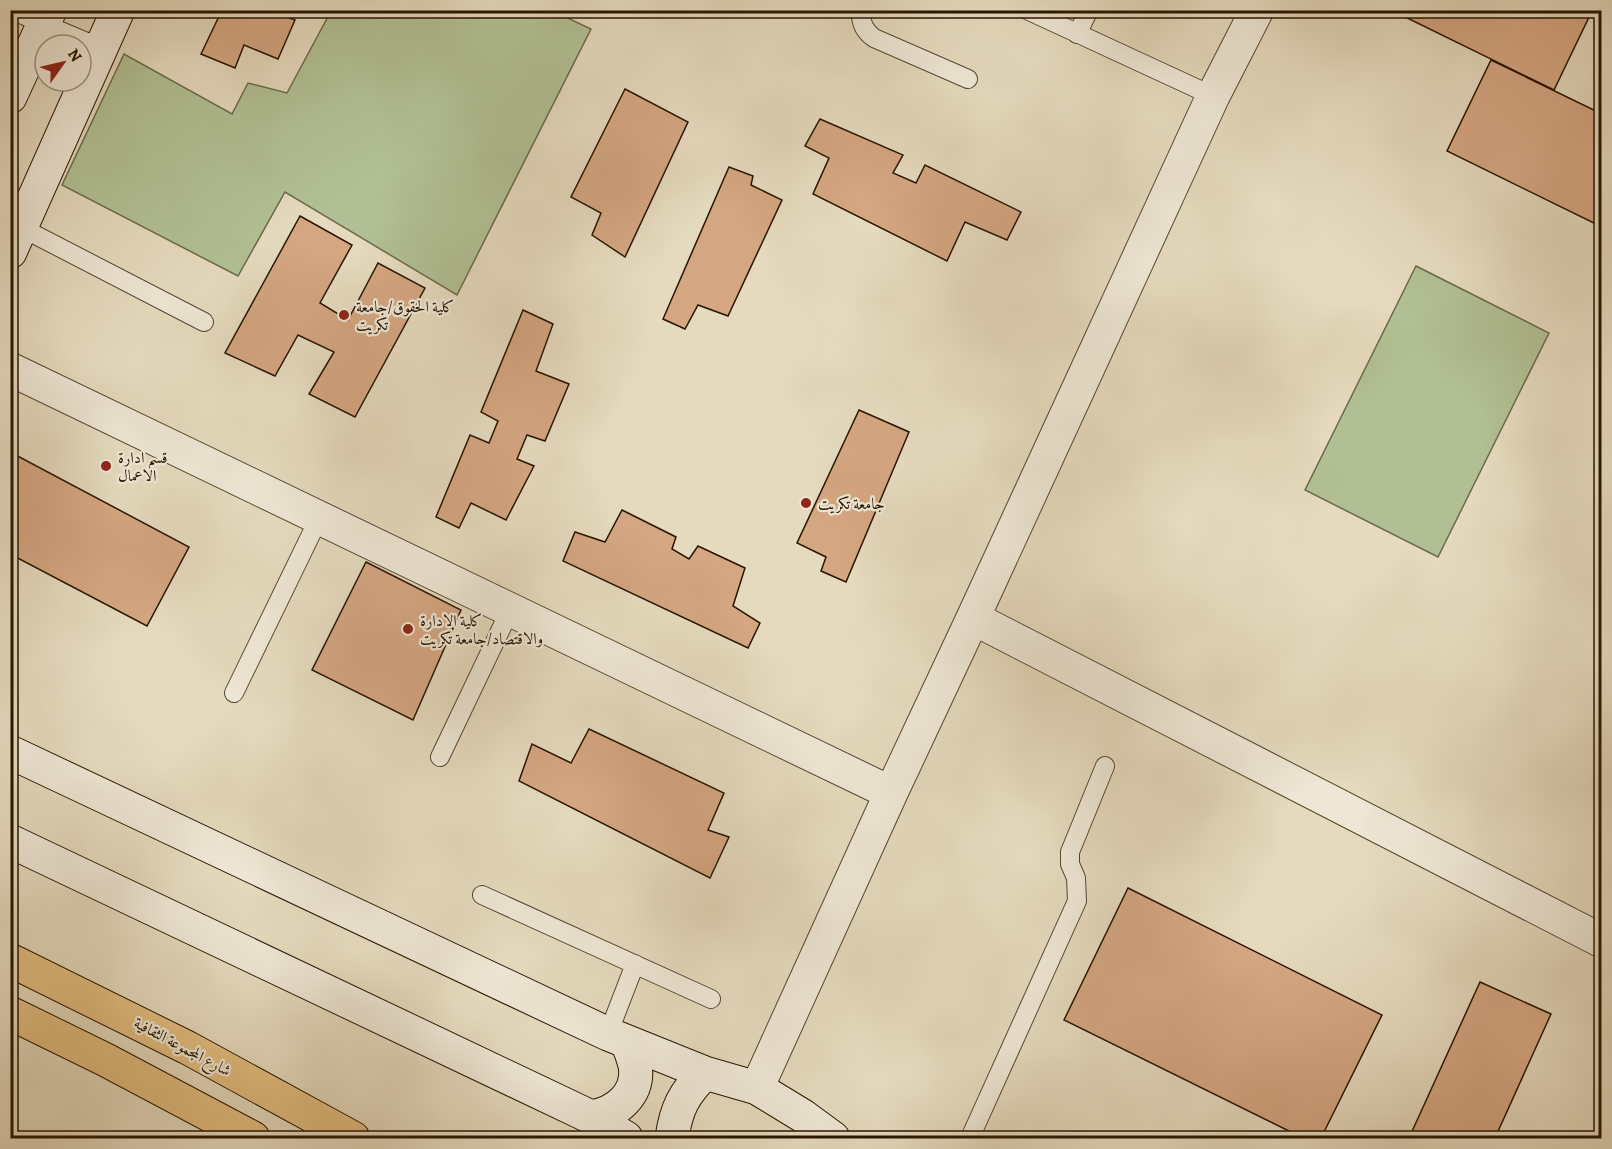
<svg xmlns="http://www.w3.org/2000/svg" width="1612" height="1149" font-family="Alegreya,Amiri,serif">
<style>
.green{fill:#b1c094;stroke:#6c6a4a;stroke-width:1.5}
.building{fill:#d4a682;stroke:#271500;stroke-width:1.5}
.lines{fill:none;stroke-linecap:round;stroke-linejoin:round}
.lane-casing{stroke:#564630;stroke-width:20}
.street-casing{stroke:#564630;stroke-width:35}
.secondary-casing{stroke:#271500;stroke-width:35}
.primary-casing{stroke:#271500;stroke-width:35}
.lane{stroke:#eee7d5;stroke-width:18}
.street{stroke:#eee7d5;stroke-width:33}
.secondary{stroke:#eee7d5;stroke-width:33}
.primary{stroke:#e2bd7f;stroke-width:33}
.poi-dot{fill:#8f2418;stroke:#eee7d5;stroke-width:2}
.labels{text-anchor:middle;stroke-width:4.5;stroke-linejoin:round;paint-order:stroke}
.poi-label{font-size:16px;fill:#271500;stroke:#eee7d5;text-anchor:start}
.street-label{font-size:16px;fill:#271500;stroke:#eee7d5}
</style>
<rect width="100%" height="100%" fill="#e5dabe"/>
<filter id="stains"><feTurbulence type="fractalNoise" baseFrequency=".00333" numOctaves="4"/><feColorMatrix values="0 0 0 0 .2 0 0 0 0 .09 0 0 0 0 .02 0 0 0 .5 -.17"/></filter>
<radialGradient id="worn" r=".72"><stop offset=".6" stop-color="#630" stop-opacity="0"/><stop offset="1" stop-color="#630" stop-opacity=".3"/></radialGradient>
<path class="green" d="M331 11H553L591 29 457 295 285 192 238 276 62 185 124 54 232 114 248 83 287 93Z
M1416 266 1549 333 1438 557 1305 490Z"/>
<path class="building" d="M222 10H281L279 14 295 20 278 59 244 45 235 68 201 54Z
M1391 10H1580L1590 15 1554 90Z
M1491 60 1602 114V227L1447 151Z
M625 89 688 122 625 257 592 235 601 213 571 197Z
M820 119 903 155 893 173 916 183 925 165 1021 212 1007 240 965 222 947 261 813 194 829 158 805 146Z
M729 167 753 176 751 185 782 200 728 316 698 305 685 329 663 319Z
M300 216 352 245 320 303 348 320 378 263 425 288 355 417 309 394 334 352 298 335 275 376 225 353Z
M523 310 553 324 536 371 569 384 545 441 527 435 517 459 534 466 506 520 471 503 459 528 436 517 470 435 489 443 498 421 481 412Z
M859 410 909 432 846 582 821 571 826 557 797 543Z
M10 452 189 547 147 626 10 554Z
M622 510 676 537 672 549 689 559 698 546 745 568 733 606 760 623 748 648 563 561 575 532 605 542Z
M366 562 461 610 413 720 312 670Z
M589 729 724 793 708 830 729 837 710 878 519 781 532 744 571 763Z
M1128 888 1382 1015 1321 1138H1303L1064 1020Z
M1480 982 1551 1014 1495 1138H1409Z"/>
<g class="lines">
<g class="lane-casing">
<path id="lane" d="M11 10 101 48
M861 10C860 22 864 31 874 38L968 79
M1027 10 1213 96
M1077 34 1089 10
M22 228 204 322
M234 693 319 518
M440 757 510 610
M482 895 711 999
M608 1034 635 964
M970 1138 1077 901 1076 878 1070 864V852L1105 766"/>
</g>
<g class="street-casing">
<path id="street" d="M10 369 891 793
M973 618 1602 941
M757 1088 891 793 973 618 1213 96 1257 10"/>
</g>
<g class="secondary-casing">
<path id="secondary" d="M10 97 50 10
M10 252 118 10
M10 752 608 1034 705 1073 757 1088 803 1116 833 1138
M10 841 591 1117 626 1138
M591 1117C617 1113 640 1094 635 1065 633 1057 630 1049 627 1042
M672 1138C676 1109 684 1093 705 1073"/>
</g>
<g class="primary-casing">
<path id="primary" d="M10 960 188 1048 353 1138
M10 1013 106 1060 253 1138"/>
</g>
<use href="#lane" class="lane"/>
<use href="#street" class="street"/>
<use href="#secondary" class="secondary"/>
<use href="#primary" class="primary"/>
</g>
<g class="poi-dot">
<circle cx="344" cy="315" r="6"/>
<circle cx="106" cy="466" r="6"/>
<circle cx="806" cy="503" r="6"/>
<circle cx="408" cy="629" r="6"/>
</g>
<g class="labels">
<g class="poi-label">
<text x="356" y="312">كلية الحقوق/جامعة<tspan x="356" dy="18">تكريت</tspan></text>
<text x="118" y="463">قسم ادارة<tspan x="118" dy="18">الاعمال</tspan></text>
<text x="818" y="509">جامعة تكريت</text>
<text x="420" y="626">كلية الادارة<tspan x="420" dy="18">والاقتصاد/جامعة تكريت</tspan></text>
</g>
<g class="street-label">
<text transform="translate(183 1046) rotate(28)" y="6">شارع المجموعة الثقافية</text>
</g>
</g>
<rect width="1612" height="1149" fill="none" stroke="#e5dabe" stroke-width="36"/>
<rect x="12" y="12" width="1588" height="1125" fill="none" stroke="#271500" stroke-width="3"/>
<rect x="18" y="18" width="1576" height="1113" fill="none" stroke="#271500" stroke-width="1.5"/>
<g transform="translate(63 63) rotate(56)"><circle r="28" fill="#eee7d5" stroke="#9e9380" stroke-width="1.5"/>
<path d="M0-4.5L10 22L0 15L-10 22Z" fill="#8f2418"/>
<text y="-9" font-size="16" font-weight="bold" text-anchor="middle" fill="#271500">N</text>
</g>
<rect width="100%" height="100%" filter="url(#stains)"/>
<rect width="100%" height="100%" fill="url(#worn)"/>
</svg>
